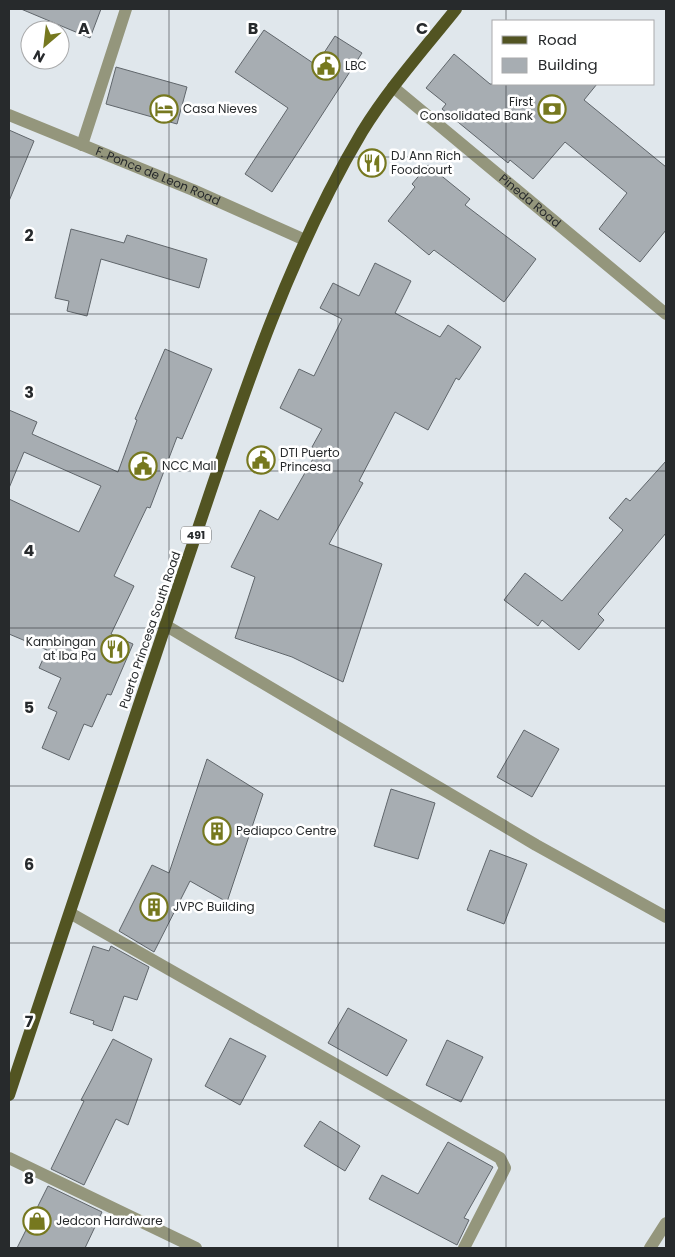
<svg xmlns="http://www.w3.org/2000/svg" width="675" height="1257" font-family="Poppins,sans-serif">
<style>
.building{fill:#a7adb2;stroke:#60666b}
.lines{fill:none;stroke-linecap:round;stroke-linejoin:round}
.minor{stroke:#94967c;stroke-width:12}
.tertiary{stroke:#94967c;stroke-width:12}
.primary{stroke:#525422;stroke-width:12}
.grid{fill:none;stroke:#272a2c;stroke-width:1;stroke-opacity:0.55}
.labels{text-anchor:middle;stroke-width:5;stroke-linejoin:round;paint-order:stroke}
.shield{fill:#fff;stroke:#686a6b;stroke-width:1}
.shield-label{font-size:11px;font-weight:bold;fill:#272a2c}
.poi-label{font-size:12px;fill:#272a2c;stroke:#fff;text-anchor:start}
.street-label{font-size:12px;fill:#272a2c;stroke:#fff}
.grid-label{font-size:16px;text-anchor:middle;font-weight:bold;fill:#272a2c;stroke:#fff;stroke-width:5;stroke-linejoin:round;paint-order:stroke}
</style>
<rect width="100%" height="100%" fill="#e0e7ec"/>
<path class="building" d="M21 9H101L90 38Z
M264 30 316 65 335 36 362 53 272 192 245 174 288 108 235 72Z
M454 54 490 84H597L584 100 666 167V230L640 262 599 229 627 193 565 142 533 179 510 160 508 163 442 109 446 104 426 88Z
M116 67 187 87 177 124 106 104Z
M9 130 34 141 9 201Z
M428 165 470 199 465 205 536 259 504 302 434 250 429 255 388 221 415 187 412 184Z
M71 229 124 243 127 235 207 259 199 288 101 259 87 316 67 311 69 301 55 298Z
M375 263 411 281 395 313 440 337 448 325 481 347 459 380 456 378 428 430 395 412 359 481 363 483 329 544 382 564 343 682 292 657 235 638 255 577 231 567 260 510 278 520 318 450 312 447 322 429 280 408 299 369 314 376 342 319 320 308 333 283 359 296Z
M165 349 212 369 182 439 177 437 150 508 147 507 114 576 134 586 111 634 133 644 111 695 107 694 92 727 84 724 69 760 42 748 57 712 48 708 61 678 39 668 47 650 9 634V499L79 532 101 486 24 452 9 488V410L37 422 32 434 118 472 137 420 135 419Z
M666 461V533L598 614 604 620 579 650 542 620 538 626 504 600 525 573 562 601 623 530 609 518 626 498 630 501Z
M524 730 559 749 532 797 497 777Z
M207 759 263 794 227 902 190 881 154 952 119 931 152 865 169 873Z
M391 789 435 803 418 859 374 846Z
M490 850 527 864 504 924 467 910Z
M93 946 109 951 111 946 149 967 137 1000 124 996 112 1031 93 1024 94 1021 70 1013Z
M348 1008 407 1040 387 1076 328 1043Z
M230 1038 266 1056 240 1105 205 1086Z
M113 1039 152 1059 128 1125 116 1119 84 1185 51 1169 84 1101 81 1100Z
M447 1040 483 1057 461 1102 426 1085Z
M320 1121 360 1146 345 1171 304 1146Z
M448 1142 493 1167 464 1218 469 1220 457 1245 369 1199 382 1175 418 1194Z
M48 1186 102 1212 85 1248H17Z"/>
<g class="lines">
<path class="minor" d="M82 145 126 9
M165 625 536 845 666 917
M70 913 500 1158 505 1168 464 1248
M9 1158 196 1248
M650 1248 666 1223"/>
<g class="tertiary">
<path id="s1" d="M393 87 666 314"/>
<path id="s2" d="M9 115 193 190 305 240"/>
</g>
<path class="primary" d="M9 1095C66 924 122 753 180 582 232 430 279 271 362 132 389 88 424 49 456 9"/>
</g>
<path class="grid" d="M169 9V1248M338 9V1248M506 9V21M506 84V1248M9 157H666M9 314H666M9 471H666M9 628H666M9 786H666M9 943H666M9 1100H666"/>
<defs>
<g id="civic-ring" transform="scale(1.4375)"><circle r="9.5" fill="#fff" stroke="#76781f" stroke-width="1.5"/><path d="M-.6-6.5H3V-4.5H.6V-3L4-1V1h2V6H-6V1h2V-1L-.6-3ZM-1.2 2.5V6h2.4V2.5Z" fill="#76781f"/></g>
<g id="hotel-ring" transform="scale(1.4375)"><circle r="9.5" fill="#fff" stroke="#76781f" stroke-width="1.5"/><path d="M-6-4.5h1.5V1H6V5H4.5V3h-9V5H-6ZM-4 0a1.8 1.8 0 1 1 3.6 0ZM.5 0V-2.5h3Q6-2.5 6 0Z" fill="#76781f"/></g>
<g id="bank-ring" transform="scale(1.4375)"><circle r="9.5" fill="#fff" stroke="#76781f" stroke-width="1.5"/><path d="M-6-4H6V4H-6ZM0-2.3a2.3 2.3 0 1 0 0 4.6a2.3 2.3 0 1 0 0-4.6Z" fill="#76781f"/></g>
<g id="restaurant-ring" transform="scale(1.4375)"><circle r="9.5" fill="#fff" stroke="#76781f" stroke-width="1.5"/><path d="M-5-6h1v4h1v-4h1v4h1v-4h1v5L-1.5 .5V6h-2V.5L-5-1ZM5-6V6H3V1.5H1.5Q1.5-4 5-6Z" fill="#76781f"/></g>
<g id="building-ring" transform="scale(1.4375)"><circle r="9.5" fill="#fff" stroke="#76781f" stroke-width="1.5"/><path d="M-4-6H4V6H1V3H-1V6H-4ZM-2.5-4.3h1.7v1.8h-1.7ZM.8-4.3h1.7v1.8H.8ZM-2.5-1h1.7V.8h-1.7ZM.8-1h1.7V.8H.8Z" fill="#76781f"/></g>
<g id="shop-ring" transform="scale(1.4375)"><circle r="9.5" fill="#fff" stroke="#76781f" stroke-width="1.5"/><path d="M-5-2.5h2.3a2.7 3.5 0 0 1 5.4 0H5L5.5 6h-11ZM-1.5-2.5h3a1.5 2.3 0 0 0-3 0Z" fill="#76781f"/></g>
</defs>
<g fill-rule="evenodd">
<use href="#civic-ring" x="326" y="66"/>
<use href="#hotel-ring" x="164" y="109"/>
<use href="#bank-ring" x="552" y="109"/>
<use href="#restaurant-ring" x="372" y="163"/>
<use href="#civic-ring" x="261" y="460"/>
<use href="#civic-ring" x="143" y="466"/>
<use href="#restaurant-ring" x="115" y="649"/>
<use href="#building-ring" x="217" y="831"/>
<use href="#building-ring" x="154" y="907"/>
<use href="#shop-ring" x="37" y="1221"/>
</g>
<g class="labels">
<rect class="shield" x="181" y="526.5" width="30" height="17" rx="4"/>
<g class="shield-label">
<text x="196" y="539">491</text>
</g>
<g class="poi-label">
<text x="345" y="70">LBC</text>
<text x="533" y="106" text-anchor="end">First<tspan x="533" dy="14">Consolidated Bank</tspan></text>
<text x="183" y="113">Casa Nieves</text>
<text x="391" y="160">DJ Ann Rich<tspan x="391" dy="14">Foodcourt</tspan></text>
<text x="280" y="457">DTI Puerto<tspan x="280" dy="14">Princesa</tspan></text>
<text x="162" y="470">NCC Mall</text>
<text x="96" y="646" text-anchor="end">Kambingan<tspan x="96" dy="14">at Iba Pa</tspan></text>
<text x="236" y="835">Pediapco Centre</text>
<text x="173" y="911">JVPC Building</text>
<text x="56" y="1225">Jedcon Hardware</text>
</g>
<g class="street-label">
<text dy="4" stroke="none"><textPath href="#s2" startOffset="161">F. Ponce de Leon Road</textPath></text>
<text dy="4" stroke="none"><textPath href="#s1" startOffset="178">Pineda Road</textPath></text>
<text transform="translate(150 630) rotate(-71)" y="4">Puerto Princesa South Road</text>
</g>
</g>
<g class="grid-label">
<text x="84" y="34">A</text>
<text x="253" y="34">B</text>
<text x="422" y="34">C</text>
<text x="29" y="241">2</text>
<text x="29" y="398">3</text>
<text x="29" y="556">4</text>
<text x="29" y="713">5</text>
<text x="29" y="870">6</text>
<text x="29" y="1027">7</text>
<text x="29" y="1184">8</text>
</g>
<rect width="675" height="1257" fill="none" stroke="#272a2c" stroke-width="20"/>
<rect x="492" y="20" width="162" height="65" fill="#ffffff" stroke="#a9aaab"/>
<rect x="502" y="36" width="25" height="8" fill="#525422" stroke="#a9aaab"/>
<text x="538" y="45" font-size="15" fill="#272a2c">Road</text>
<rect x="502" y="58" width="25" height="15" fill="#a7adb2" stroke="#a9aaab"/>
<text x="538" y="70" font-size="15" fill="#272a2c">Building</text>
<g transform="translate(45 45) rotate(208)"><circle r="24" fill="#ffffff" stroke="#a9aaab"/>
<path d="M0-4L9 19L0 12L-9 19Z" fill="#76781f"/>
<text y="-8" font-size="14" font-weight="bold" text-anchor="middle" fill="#272a2c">N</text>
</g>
</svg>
